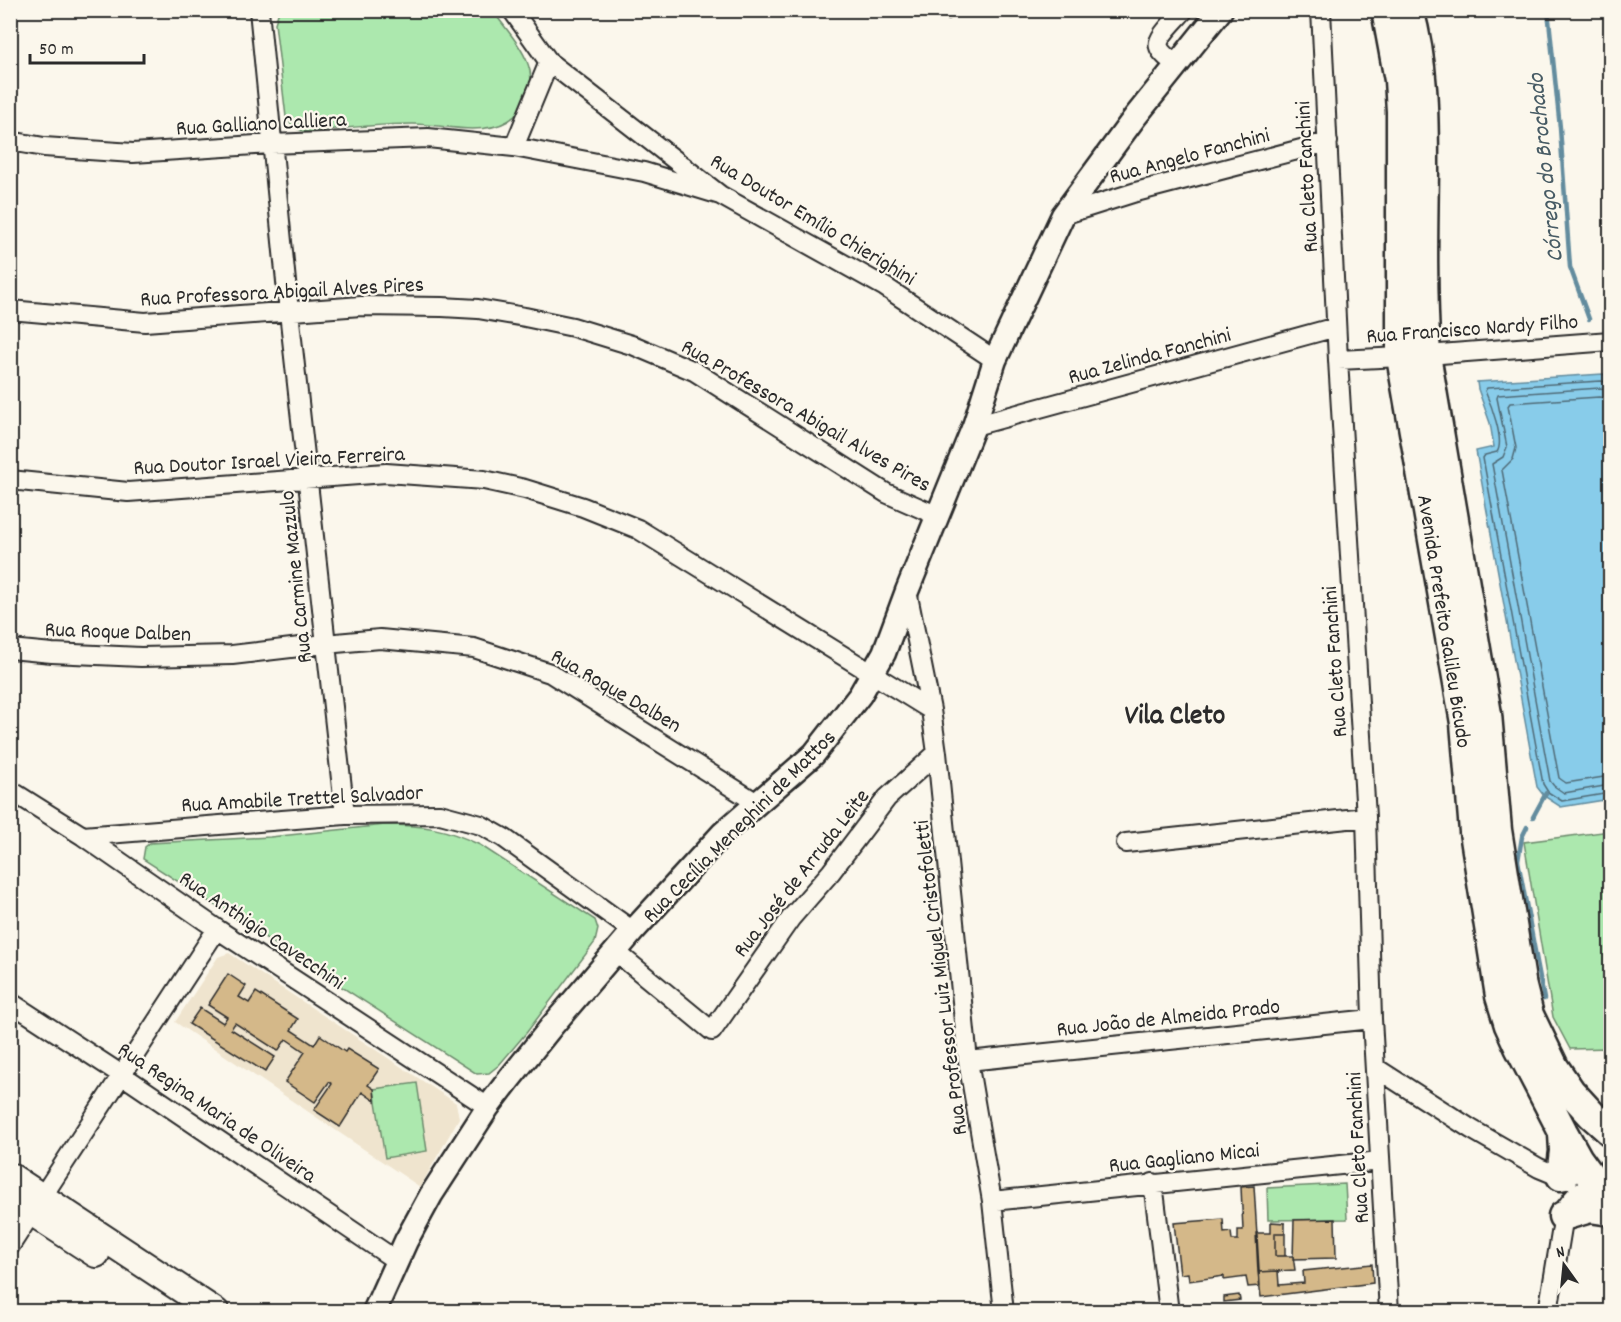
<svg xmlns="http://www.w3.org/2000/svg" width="1621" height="1322" font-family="Dekko,sans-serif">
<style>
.built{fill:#efe4ce}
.green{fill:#ace8ae;stroke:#6c8a6c;stroke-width:1.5}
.water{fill:#88ccea;stroke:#638c9e;stroke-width:1.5}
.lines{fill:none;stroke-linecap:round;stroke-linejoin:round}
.shore{stroke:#506b77;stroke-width:1.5}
.stream{stroke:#638c9e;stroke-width:4.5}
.building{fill:#d4b889;stroke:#2b2b2b;stroke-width:1.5}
.minor-casing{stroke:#2b2b2b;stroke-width:22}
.tertiary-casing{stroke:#2b2b2b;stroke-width:27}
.secondary-casing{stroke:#2b2b2b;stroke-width:30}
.primary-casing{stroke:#2b2b2b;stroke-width:33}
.minor{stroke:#fbf7ec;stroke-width:18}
.tertiary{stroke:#fbf7ec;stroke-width:22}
.secondary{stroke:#fbf7ec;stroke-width:26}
.primary{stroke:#fbf7ec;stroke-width:28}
.labels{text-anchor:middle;stroke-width:4.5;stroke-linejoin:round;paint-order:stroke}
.street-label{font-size:22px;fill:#2b2b2b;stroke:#fbf7ec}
.water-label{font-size:24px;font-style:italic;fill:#475b64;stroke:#fbf7ec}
.district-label{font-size:28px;font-weight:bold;fill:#2b2b2b;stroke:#fbf7ec}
</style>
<rect width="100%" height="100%" fill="#fbf7ec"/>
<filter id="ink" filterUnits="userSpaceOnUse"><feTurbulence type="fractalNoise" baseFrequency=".0167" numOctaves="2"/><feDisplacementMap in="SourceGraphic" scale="12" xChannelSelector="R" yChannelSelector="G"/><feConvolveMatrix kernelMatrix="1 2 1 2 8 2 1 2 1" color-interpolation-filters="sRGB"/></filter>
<g filter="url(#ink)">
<path class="built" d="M229 953 456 1103 459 1118 420 1187 175 1022 218 957Z"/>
<path class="green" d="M279 11H493C505 28 521 45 528 64 536 84 526 110 508 121 498 127 484 129 472 129 452 129 433 124 413 124 377 124 342 128 307 132 297 131 291 126 286 117L275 23Z
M385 825C423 825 445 828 480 845L595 920 598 929 595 942 527 1032 499 1065 489 1073 477 1074 143 859 145 847 150 843 270 837Z
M1610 831V1048L1570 1049 1553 1017 1524 842Z
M417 1083 427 1151 385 1158 374 1089Z
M1345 1184 1347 1219 1268 1220 1267 1188Z"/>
<path class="water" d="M1603 374 1610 378 1608 440 1610 445V799L1561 807 1544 796 1537 787 1476 451 1494 447 1490 423 1478 389 1477 382Z"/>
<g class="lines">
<path class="shore" d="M1610 383 1601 381 1487 388 1485 391C1491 404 1505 441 1497 452L1485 455 1483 458 1543 784 1548 792 1562 801 1610 793
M1610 390 1600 388 1498 395 1497 398 1507 447 1503 457 1492 464 1550 781 1554 786 1564 793 1610 785
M1610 399 1599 397 1510 403 1508 406 1516 448 1513 459 1502 470 1559 778 1566 783 1610 776"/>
<path class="stream" d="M1548 10 1560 128 1570 267 1589 319
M1533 817 1546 793
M1527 827 1522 837 1518 861 1544 999"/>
</g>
<path class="building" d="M942 10H958L959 13 948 20Z
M228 974 246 986 239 997 249 1003 256 992 298 1019 291 1030 314 1045 320 1035 345 1052 347 1049 379 1069 368 1085 374 1089 375 1101 362 1092 340 1127 314 1110 332 1084 329 1082 315 1102 285 1082 305 1052 286 1039 278 1051 235 1023 231 1029 275 1057 265 1072 189 1024 200 1008 223 1023 227 1017 208 1005Z
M1254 1186 1260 1286 1248 1287 1246 1277 1224 1280V1276L1189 1281 1188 1273 1180 1274 1174 1223 1223 1219 1224 1233 1231 1232 1232 1240H1238V1230H1243L1241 1187Z
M1335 1219 1336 1258 1293 1259 1294 1220Z
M1271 1222 1285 1223V1233H1275V1256H1293L1295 1270 1258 1272 1256 1233H1271Z
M1275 1233H1285V1256H1275Z
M1372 1264 1373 1283 1261 1297 1258 1272 1278 1271 1279 1285 1304 1283 1303 1271Z
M1239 1295 1240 1300 1224 1302V1297Z"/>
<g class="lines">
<g class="minor-casing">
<path id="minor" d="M259 10 289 312 345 815
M512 10 549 62 720 195 885 287 995 360
M1321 10 1338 360 1366 817 1372 1019 1389 1312
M1177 65C1172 61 1161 54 1159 47 1155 38 1178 18 1184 10
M10 141 44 147 133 153 271 144 428 138 514 147 644 172 720 195
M514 147 549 62
M1063 215 1136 192 1328 142
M10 310 145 322 361 306 442 307 478 309 525 317 573 327 635 346 694 371 886 493 938 516
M1338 360 1401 357 1610 341
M974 426 1336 327
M10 480 128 492 386 473 484 480 525 489 583 507 638 529 931 710
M907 591 931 710 937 753 968 1061 992 1201 1004 1312
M10 649 52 653 141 657 232 655 325 644 380 639 474 648 550 673 757 803
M10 790 83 836 217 929 488 1107
M83 836 345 815 440 814 481 825 504 838 633 931
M1126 843 1366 817
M616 952 712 1031 791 918 831 872 887 798 937 753
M10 1002 122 1075 397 1261
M968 1061 1372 1019
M1376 1068 1471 1129 1539 1168 1568 1180
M1153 1183 1169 1312
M42 1197 217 929
M992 1201 1380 1161
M10 1246 32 1212
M1548 1312 1565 1209C1574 1196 1580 1189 1596 1185"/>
</g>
<g class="tertiary-casing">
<path id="tertiary" d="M374 1312 406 1241 431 1195 488 1107 511 1077 552 1026 633 931 723 833 814 754 860 695 884 653 907 591 974 426 995 360 1063 215 1135 117 1221 10"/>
</g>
<g class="secondary-casing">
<path id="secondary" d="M10 1176 216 1312
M10 1198 96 1254"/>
</g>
<g class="primary-casing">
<path id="primary" d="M1386 10 1399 80 1401 111V357L1465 723 1474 832 1500 996 1509 1025 1519 1047 1563 1132 1578 1159 1610 1203
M1409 10C1424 63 1424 117 1424 171 1423 232 1422 294 1426 355L1487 714 1497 830 1522 987 1529 1015 1554 1067 1571 1092 1592 1115 1610 1131
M1561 1176 1564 1151 1563 1134
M1563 1216 1590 1208 1610 1211"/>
</g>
<use href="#minor" class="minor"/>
<use href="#tertiary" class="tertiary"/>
<use href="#secondary" class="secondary"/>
<use href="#primary" class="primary"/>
</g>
</g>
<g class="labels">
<g class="street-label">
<text transform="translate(261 122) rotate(-3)" y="8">Rua Galliano Calliera</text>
<text transform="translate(1189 154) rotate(-15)" y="8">Rua Angelo Fanchini</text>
<text transform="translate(1305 177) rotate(-93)" y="8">Rua Cleto Fanchini</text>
<text transform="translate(814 218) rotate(31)" y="8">Rua Doutor Emílio Chierighini</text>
<text transform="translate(282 290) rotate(-3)" y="8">Rua Professora Abigail Alves Pires</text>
<text transform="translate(1472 327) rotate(-4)" y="8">Rua Francisco Nardy Filho</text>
<text transform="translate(1149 354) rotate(-15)" y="8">Rua Zelinda Fanchini</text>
<text transform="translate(807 414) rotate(30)" y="8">Rua Professora Abigail Alves Pires</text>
<text transform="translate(269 459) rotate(-3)" y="8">Rua Doutor Israel Vieira Ferreira</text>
<text transform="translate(294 577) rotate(-96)" y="8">Rua Carmine Mazzulo</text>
<text transform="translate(1446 621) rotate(81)" y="8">Avenida Prefeito Galileu Bicudo</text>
<text transform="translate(118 630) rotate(2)" y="8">Rua Roque Dalben</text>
<text transform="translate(1333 662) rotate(-94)" y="8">Rua Cleto Fanchini</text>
<text transform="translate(617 689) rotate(30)" y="8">Rua Roque Dalben</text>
<text transform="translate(302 797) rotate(-3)" y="8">Rua Amabile Trettel Salvador</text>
<text transform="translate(738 825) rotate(-45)" y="8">Rua Cecília Meneghini de Mattos</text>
<text transform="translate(800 872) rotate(-52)" y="8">Rua José de Arruda Leite</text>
<text transform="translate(263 929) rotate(34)" y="8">Rua Anthigio Cavecchini</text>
<text transform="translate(939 978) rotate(-97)" y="8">Rua Professor Luiz Miguel Cristofoletti</text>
<text transform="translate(1168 1016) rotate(-6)" y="8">Rua João de Almeida Prado</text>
<text transform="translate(218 1111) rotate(34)" y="8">Rua Regina Maria de Oliveira</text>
<text transform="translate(1356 1148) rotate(-93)" y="8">Rua Cleto Fanchini</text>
<text transform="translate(1184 1156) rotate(-6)" y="8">Rua Gagliano Micai</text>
</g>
<g class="water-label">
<text transform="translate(1544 168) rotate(-96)" y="8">Córrego do Brochado</text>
</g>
<g class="district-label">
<text x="1175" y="723">Vila Cleto</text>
</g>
</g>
<rect width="1621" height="1322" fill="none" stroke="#fbf7ec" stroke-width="36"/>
<rect x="18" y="18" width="1585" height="1286" fill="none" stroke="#2b2b2b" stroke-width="2" filter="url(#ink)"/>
<g transform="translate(1564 1265) rotate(345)" stroke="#fbf7ec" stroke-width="4.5" paint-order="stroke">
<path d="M0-4.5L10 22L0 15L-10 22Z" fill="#2b2b2b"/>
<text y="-9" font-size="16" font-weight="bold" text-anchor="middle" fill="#2b2b2b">N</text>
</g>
<path d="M30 54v9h114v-9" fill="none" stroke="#2b2b2b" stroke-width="3"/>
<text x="39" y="54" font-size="18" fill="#2b2b2b" stroke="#fbf7ec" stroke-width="4.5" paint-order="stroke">50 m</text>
</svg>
